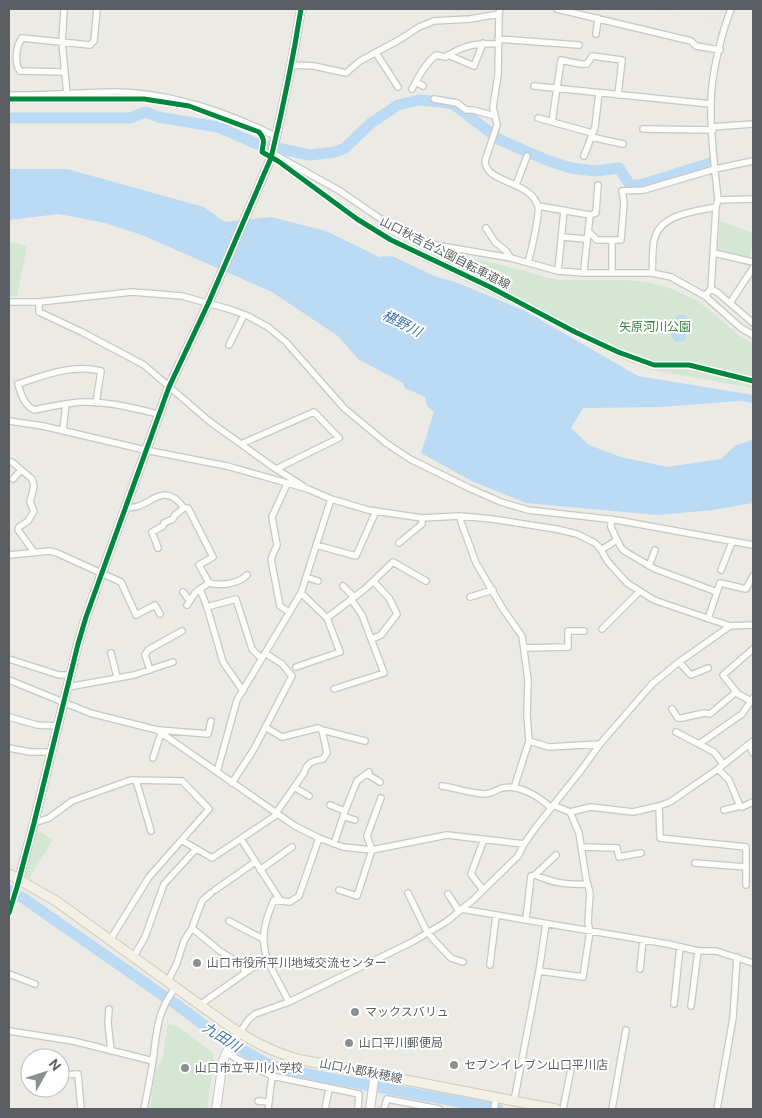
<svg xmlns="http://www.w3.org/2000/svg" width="762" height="1118" font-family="'DM Sans','Noto Sans JP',sans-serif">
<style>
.green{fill:#d4e7d2}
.water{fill:#bbdaf4}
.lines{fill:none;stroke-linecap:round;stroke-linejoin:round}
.river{stroke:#bbdaf4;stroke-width:11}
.minor-casing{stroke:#c7c7c6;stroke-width:8}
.tertiary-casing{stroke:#c7c7c6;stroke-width:10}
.primary-casing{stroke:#d2cbb5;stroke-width:11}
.minor{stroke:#fcfcfb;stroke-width:5.5}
.tertiary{stroke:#fcfcfb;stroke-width:8}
.primary{stroke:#f2f0e7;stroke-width:9}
.rail{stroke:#e2e2e2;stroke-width:2;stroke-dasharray:1 6;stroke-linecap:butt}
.cycleway-casing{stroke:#fff;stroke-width:8}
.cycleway{stroke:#00873e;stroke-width:5}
.poi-dot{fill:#8d9090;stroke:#fff;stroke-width:2}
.labels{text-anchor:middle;stroke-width:4;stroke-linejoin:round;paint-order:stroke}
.street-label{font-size:12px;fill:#5b5f63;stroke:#fff}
.park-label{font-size:12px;fill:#3a843f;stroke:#fff}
.poi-label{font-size:12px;fill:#5b5f63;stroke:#fff;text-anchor:start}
.water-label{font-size:14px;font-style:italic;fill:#4474ac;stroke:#fff}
</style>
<rect width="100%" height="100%" fill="#ebeae5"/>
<path class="green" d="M720 221 753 233V241L749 259 718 250Z
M397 240 406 241 446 254 482 260 557 280H624L646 282 667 287 698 301 739 335 753 344V388L658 371 628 362 596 347 510 303 390 245Z
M9 242 27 246 17 296H9Z
M37 830 53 840 29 878 22 875Z
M168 1024 175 1025 212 1052 214 1059 207 1109H150L155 1071 162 1060Z"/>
<path class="water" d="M9 169H67L204 207 225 222 271 217 326 231 379 257 392 256 434 276 458 283 525 311 638 376 753 395V403L740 401 660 407 583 408 571 428 589 445 621 457 667 467 721 459 736 445 753 440V503L713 510 657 515 526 503 472 481 421 453 434 412 427 406 425 397 405 388 403 383 358 359 338 336 272 292 142 235 105 223 59 214 9 220Z
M680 315H685L690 321 686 328 685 341 675 342 670 333 673 319Z"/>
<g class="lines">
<path class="river" d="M9 118H130L146 112 158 117 218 127 257 144 310 155 335 152 345 148 371 123 398 105 419 100 441 102 453 104 500 140 549 161 571 168 595 171 619 168 630 185H640L711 163
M9 890 23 898 184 1010 217 1035 262 1061 274 1066 318 1076 498 1109"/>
<g class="minor-casing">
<path id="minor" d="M64 9 62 43 67 94
M500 9 499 14 498 75 493 107 497 125 485 161C486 184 530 180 538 206 540 213 531 253 528 262
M557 9 691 41 696 46 720 50
M596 34 598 18
M498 39 579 45
M376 53 398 87
M448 55 474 66 483 43
M292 65 314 66 346 73 360 61 399 40 419 27 434 21 470 19 499 14
M65 72 20 71C14 63 16 46 22 38L90 45 94 41 97 9
M416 82 423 86
M534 86 711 104
M412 89C419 76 425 64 436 55L446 57C462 45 478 43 498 44
M9 95C45 96 80 92 116 92 173 93 227 112 277 137
M434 99 457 103 466 110H473L495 116
M538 118 592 133
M552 122 561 60 580 64H587L592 56 622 60 618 95
M712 127 753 124
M643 129 713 130
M591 137 623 144
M272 153 340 191 388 224 435 245 511 258 558 271 584 273H652L671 277 705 296 741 328 753 335
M584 156 595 127 599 93
M516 185 527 156
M718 200 753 199
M538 206 590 215C588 235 585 254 584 273
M590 215 596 213 598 185
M486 228 495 242 506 251 511 258
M589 232 597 240H621L624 202 622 191 644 190 715 169 753 161
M562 237 586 239
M714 253 753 262
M558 271 564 210
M612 273V240
M652 273C653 262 652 251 654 241 659 214 693 212 716 207
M711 289 717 292 753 323
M705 296 711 289 716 207 718 200C715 168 710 135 711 103 711 76 721 35 731 9
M9 302H39L132 292 182 296 232 310 248 316 268 327 286 342 344 408 386 443 410 459 469 488 501 502 528 510 616 520 753 545
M39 302V312L82 332 144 365 209 421 273 467 303 486
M730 303 753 268
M229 345 244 315
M96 403 101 371C72 364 45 375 18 384 21 394 24 405 34 410 49 407 65 403 81 402 107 401 133 408 158 414
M9 421 43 426 145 450 227 466 308 489 331 499 368 510 422 518 460 516 492 519 556 529 577 534 595 543 600 548 608 562 627 583 654 600 730 626 753 625
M63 430 66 404
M241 444 314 412 339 438 276 469
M12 462 32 479 34 486 30 502 34 511 28 521 19 527 18 530 34 552
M13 479 21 470
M287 484 272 517 277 545 271 559 280 606 289 612
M126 507C149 512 161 477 184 508L175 515 173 519 164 523 163 526 152 532 158 548
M184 508H188L213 557 199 565 209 583 200 589 207 607
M460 516 461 522 476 563 503 609 522 636 528 680 527 715 529 741 549 747 600 744
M611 519V527L617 540 622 549 626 552 655 569 717 592 720 583 746 589 753 576
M399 543 422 524V518
M316 545 356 556 376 511
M601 550 617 540
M9 555 50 551 57 553 121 582 136 615 155 605 160 614
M649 566 655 550
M721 570 732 542
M306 577 318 581
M209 583C222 586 238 584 247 575
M343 586 354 597
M183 592 190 601
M470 597 493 590
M187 605 195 593 200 589
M327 618 366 588 393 562 426 581
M708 619 717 592
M602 629 639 592
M372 639 381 635 397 614 389 598 373 581
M524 648 568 647V631H584
M753 649 723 675 738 694 753 702
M111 653 117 677
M9 659 59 675H71
M679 662 691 675 708 668
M296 667 340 652 327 618 301 593
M150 670 145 655 148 650 182 631
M9 680 90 713 157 730 295 826 319 838 343 847 372 850 447 835 524 844
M68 687 134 675 173 662
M334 689 384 673 362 615 351 599
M243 691 223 662 207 607 236 599 252 649 262 659
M672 709 678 718H682L704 713 710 714 736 692
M9 717 37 725 58 726
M265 727 282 737 318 728 322 730
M159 730 208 734 211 721
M676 732 714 752 723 764
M699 744 742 714 753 698
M749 744 753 753
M9 748 30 752H52
M153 758 161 733
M718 769 729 780 740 806 724 810
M217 772 237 700 301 593 331 499
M367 774 380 782
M136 780 151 831
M232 783 254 749 292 676 282 664 265 653
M442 786C456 788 469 793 484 794 491 794 496 790 502 788 519 784 540 797 551 808
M294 787 309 796
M514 788 529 741
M330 805 345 811
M659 806 660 838 746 847V885
M740 806 742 807 753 802
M570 812 591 807 633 812 659 806 670 802 718 769 753 741
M276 813 304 773C307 762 313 761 323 759L327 753 322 730 365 741
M343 816 355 820
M34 823 49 818 72 801 131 780 182 781 209 809 149 877 110 940
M241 839 280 900
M183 841 212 858 278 814
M334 844 345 811 357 781 369 772
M581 847 617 848 619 857 641 853
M695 863 746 867
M260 870 292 847
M535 875 556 855
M215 890 255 862
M339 890 357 896 372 850 367 836 381 798
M483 890 471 874 484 839
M408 893 425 928 434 940 451 958 463 962
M448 894 459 911
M461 909 668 944 698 951H716L753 963
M9 913 19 879
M526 919 531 876 535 875C554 883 566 885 587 884
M229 921 263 939
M192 928 220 951 243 966 245 973
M134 956 145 937 164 884 196 849
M268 962 289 1002
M490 965 496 915
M640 969 643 940
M539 971 546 924
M9 974 35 984
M168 981 177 963 184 941 192 928 202 901 211 893
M201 1004 252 968 268 962C260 940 264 922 274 900L290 902 299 896 319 838
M674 1004 680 947
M691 1006 698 951
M109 1009 108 1023 111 1051
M9 1031 73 1041 153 1061
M240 1032 249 1019 255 1014 289 1002 365 965 412 942 446 922 474 899 518 856 524 844 536 827 582 769 600 744 652 684 679 662 730 626
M226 1053 272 1076 359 1094 358 1109
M62 1075 78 1074 81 1109
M258 1101 269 1102
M514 1101 539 971 583 977 590 931 588 923 590 893 586 878 579 833 570 812 553 805
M144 1109C147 1093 151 1076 153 1059 157 1030 157 1011 176 987
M268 1109 272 1076
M325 1109 329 1089
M384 1109 387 1099 439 1109
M494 1109 496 1097
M563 1109 572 1064
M612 1109 626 1030
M717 1109 733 1018 737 957"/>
</g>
<g class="tertiary-casing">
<path id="tertiary" d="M19 879 34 823 78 644 86 617 169 387 208 304 271 158C283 108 293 59 301 9
M216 1109 223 1061 226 1053 240 1032
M370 1109 375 1073"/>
</g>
<g class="primary-casing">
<path id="primary" d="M9 874 56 901 225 1023C250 1040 273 1053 302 1060L556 1109"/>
</g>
<use href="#minor" class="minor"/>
<use href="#tertiary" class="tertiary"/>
<use href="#primary" class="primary"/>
<path class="rail" d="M651 9 753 31"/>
<g class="cycleway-casing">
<path id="cycleway" d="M9 99H144L189 106 259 132C266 140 263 143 262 152L278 161 357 219 391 240 490 287 575 332 618 352 654 365H689L753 381
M9 913 17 887 34 823 78 644 86 617 169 387 208 304 271 158C283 108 293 59 301 9"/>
</g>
<use href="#cycleway" class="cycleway"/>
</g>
<g class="poi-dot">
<circle cx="197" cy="963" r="5"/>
<circle cx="355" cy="1012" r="5"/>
<circle cx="349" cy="1043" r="5"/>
<circle cx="454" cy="1065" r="5"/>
<circle cx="185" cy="1068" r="5"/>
</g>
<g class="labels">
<g class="street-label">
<text transform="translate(445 253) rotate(27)" y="4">山口秋吉台公園自転車道線</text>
<text transform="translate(361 1071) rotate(11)" y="4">山口小郡秋穂線</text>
</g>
<g class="park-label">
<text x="655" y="331">矢原河川公園</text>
</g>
<g class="poi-label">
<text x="207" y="967">山口市役所平川地域交流センター</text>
<text x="365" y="1016">マックスバリュ</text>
<text x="359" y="1047">山口平川郵便局</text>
<text x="464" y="1069">セブンイレブン山口平川店</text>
<text x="195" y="1072">山口市立平川小学校</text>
</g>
<g class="water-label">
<text transform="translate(402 323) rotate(27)" y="5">椹野川</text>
<text transform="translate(222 1037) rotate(32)" y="5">九田川</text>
</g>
</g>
<rect width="762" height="1118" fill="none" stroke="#5b5f63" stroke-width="20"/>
<g transform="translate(45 1073) rotate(51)"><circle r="24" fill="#ffffff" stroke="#bdbfc1"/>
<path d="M0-4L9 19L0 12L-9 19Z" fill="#8d9090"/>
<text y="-8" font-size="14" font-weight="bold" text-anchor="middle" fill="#5b5f63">N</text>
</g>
</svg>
